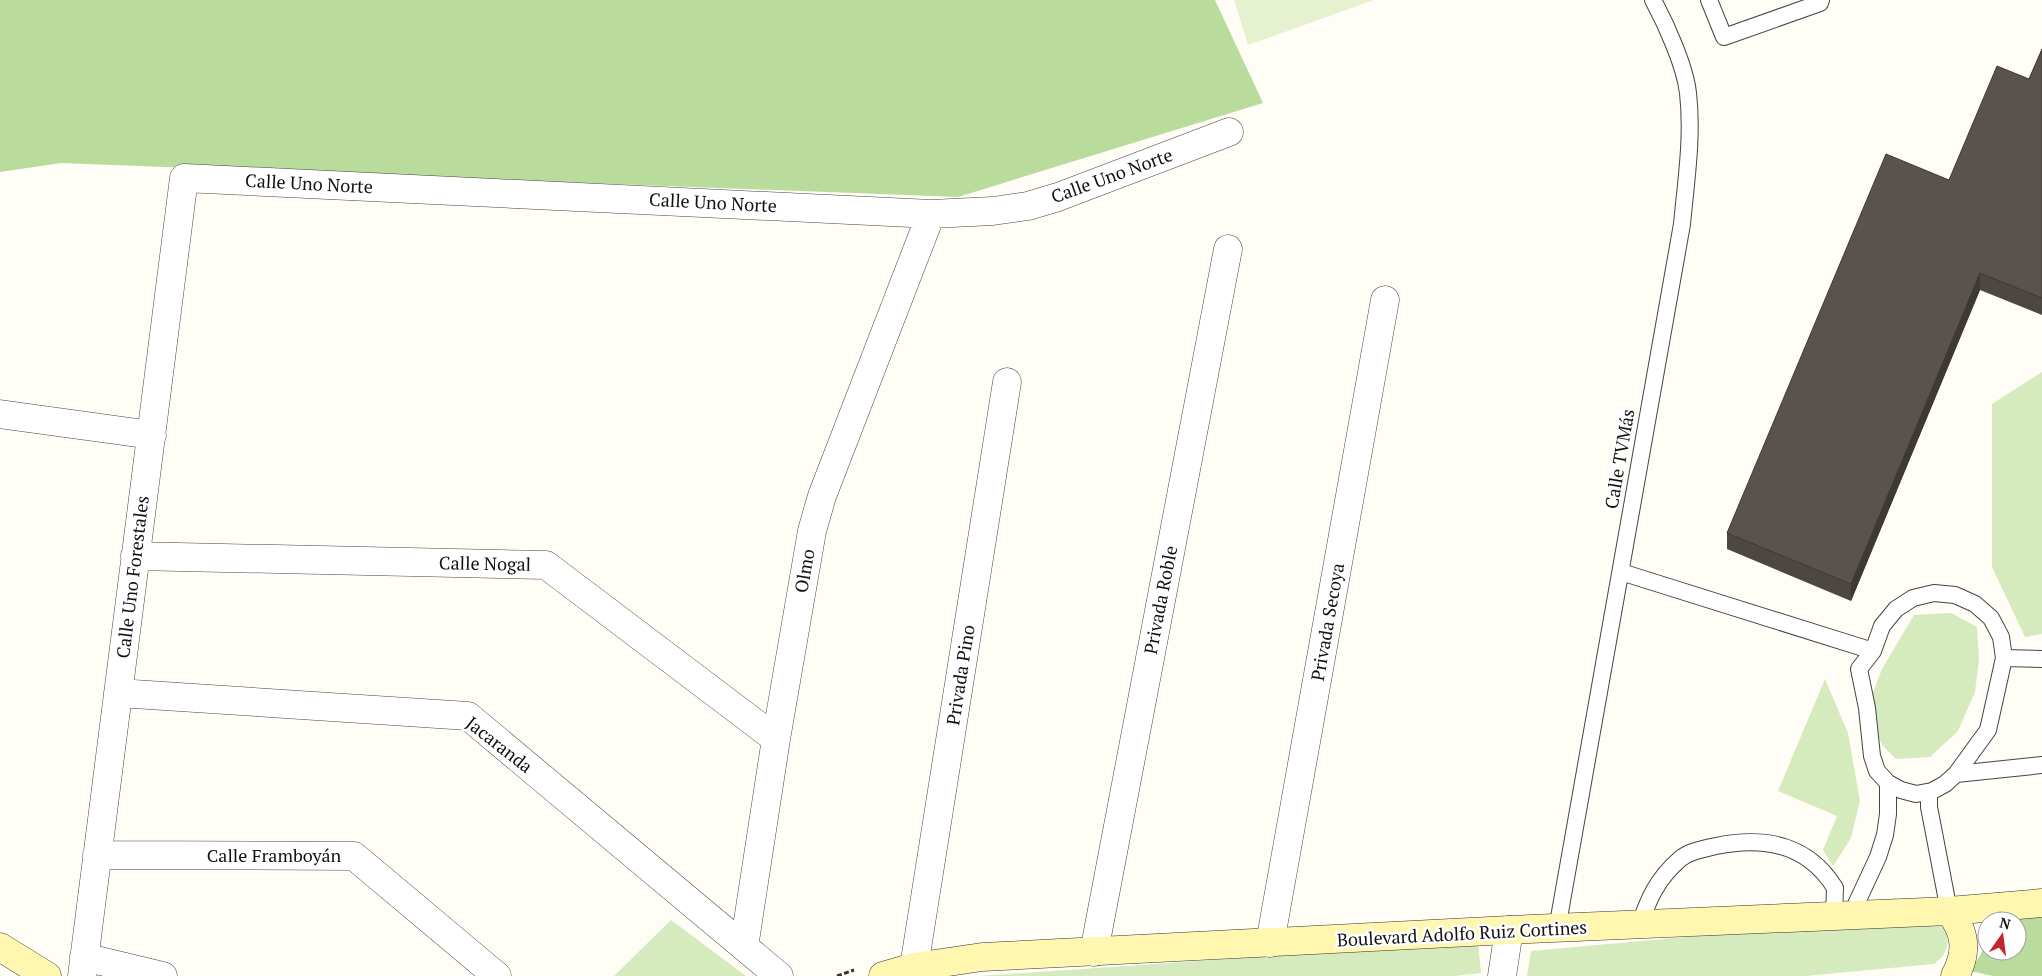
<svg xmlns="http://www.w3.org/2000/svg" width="2042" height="976" font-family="'PT Serif',serif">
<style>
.green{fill:#d5ebbd}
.forest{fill:#b9dc9c;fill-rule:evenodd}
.pitch{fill:#e6f2cf}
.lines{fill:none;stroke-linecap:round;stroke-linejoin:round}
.lane-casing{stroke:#444;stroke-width:18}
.street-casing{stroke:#444;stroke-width:29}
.secondary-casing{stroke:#333;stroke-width:29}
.path{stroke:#333;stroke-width:3;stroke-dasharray:5 2.5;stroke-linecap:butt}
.lane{stroke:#fff;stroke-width:16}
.street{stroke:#fff;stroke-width:28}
.secondary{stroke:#fff6b0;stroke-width:28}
.wall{fill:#4d4742}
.shaded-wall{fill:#3f3936}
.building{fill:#5a524d;stroke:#3f3936}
.labels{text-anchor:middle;stroke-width:5;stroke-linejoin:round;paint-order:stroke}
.street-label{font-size:18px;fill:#111;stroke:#fff}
</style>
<rect width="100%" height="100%" fill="#fffdf5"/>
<path class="green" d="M2042 372V634L2025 637 1992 567V404Z
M1951 613 1977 627 1979 660 1975 692 1958 731 1930 757 1896 759 1882 745 1867 708 1882 669 1914 615Z
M1825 679 1848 733 1860 801 1851 838 1833 866 1823 850 1837 816 1778 791Z
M671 920 746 976H614Z
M1945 925C1949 943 1950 952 1934 964L1805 976H1527L1531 951 1719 934Z
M1478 942 1481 973 1454 976H978Z"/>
<path class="forest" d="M0 0H1215L1263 103 958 197 61 163 0 172Z
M2042 914V976H1993L1970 971C1985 949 1990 942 1979 916ZM1987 921H2017V951H1987Z"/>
<path class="pitch" d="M1234 0H1374L1248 45Z"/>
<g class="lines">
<g class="lane-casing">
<path id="lane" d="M1709 0 1724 37 1820 3 1821 0
M1621 572 1873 651
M1934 593 1955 595 1975 604 1991 618 2001 637 2004 658 1988 730 1956 774 1945 784 1932 791 1916 794 1901 790 1888 783 1877 771 1872 756 1867 708 1859 669 1873 651 1882 626 1896 609 1913 598Z
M2004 658 2042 659
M1956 774 2042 765
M1929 792V807L1949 911
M1851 915 1878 857 1885 835 1888 814V783
M1639 926C1649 898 1657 879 1680 859 1690 851 1703 849 1716 846 1764 836 1808 844 1835 888L1834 917
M1557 929 1682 224C1686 181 1693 137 1688 93 1685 66 1666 24 1653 0"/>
</g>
<g class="street-casing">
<path id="street" d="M0 414 152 435
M135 556 546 565 776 739
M118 693 468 716 779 976
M97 855 354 856 497 976
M1270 943 1385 300
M744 947 776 739 812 531 822 496 931 214
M1094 952 1228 249
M84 957 163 976
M914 967 1007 382
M82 976 184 178 931 214 993 211 1028 206 1058 197 1229 132
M1502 976 1509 930"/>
</g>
<g class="secondary-casing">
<path id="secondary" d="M1949 911C1966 932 1968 952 1955 976
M0 947 47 976
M883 976 914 967 982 957 1509 930 1949 911 2042 903"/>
</g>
<path class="path" d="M837 976 854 970"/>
<use href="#lane" class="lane"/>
<use href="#street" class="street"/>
<use href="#secondary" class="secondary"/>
</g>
<path class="wall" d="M2042 49V315L1980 290 1851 601 1727 549V533L1949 180 2029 79Z"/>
<path class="shaded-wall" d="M1980 273V290L1851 601V584Z"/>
<path class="building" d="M2042 49V298L1980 273 1851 584 1727 533 1886 154 1949 180 1997 66 2029 79Z"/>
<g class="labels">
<g class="street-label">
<text transform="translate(1112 176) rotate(-20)" y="6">Calle Uno Norte</text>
<text transform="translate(309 184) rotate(3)" y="6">Calle Uno Norte</text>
<text transform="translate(713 203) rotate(3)" y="6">Calle Uno Norte</text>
<text transform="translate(1620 459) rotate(-80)" y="6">Calle TVMás</text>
<text transform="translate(485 564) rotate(1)" y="6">Calle Nogal</text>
<text transform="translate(805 571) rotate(-80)" y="6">Olmo</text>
<text transform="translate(133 577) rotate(-83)" y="6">Calle Uno Forestales</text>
<text transform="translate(1161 600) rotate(-79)" y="6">Privada Roble</text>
<text transform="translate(1328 622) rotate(-80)" y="6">Privada Secoya</text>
<text transform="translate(961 675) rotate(-81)" y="6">Privada Pino</text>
<text transform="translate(499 745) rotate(38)" y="6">Jacaranda</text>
<text x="274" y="862">Calle Framboyán</text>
<text transform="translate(1462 934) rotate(-3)" y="6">Boulevard Adolfo Ruiz Cortines</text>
</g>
</g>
<g transform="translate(2002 936) rotate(14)"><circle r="24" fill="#ffffff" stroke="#a0a0a0"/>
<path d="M0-4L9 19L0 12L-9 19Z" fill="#c4262e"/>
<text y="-8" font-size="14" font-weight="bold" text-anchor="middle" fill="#111111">N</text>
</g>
</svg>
